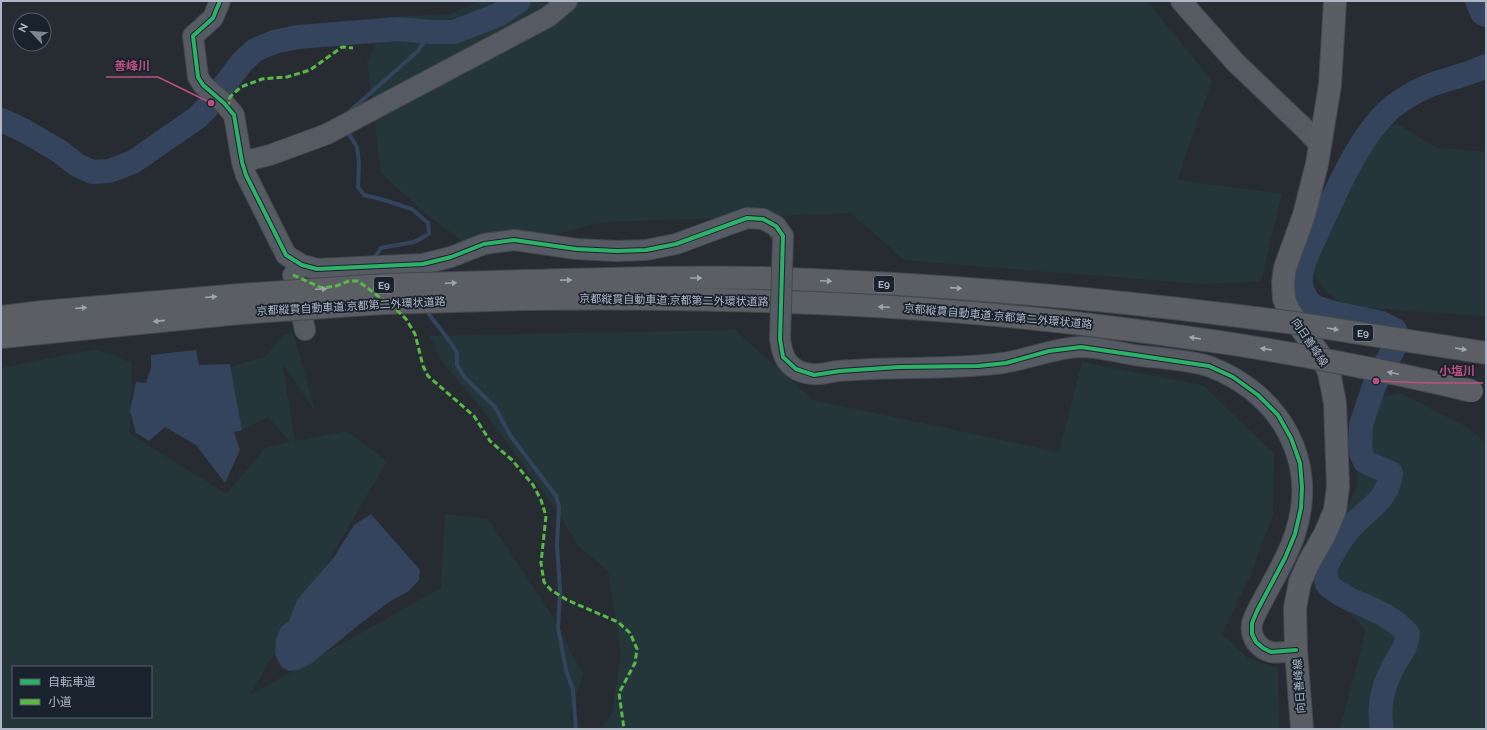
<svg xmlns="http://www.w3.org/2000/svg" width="1487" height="730" font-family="Raleway,'Noto Sans JP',sans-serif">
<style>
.green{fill:#243639;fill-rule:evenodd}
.water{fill:#34445c}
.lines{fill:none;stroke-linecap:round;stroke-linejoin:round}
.stream{stroke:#34445c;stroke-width:4}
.river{stroke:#34445c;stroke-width:24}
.minor-casing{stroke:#44484e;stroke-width:22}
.major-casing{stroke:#444850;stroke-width:24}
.highway-casing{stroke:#43474f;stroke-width:24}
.minor{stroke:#565a62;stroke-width:20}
.major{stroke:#595d64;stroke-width:22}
.highway{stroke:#5b5e62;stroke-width:22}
.minor-bridge-casing{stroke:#44484e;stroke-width:22;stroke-linecap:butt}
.highway-bridge-casing{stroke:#43474f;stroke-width:24;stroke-linecap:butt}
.minor-bridge{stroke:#565a62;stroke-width:20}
.highway-bridge{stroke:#5b5e62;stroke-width:22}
.quiet{stroke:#58b947;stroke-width:3;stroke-dasharray:6 3;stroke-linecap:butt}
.cycleway-casing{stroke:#1a222e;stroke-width:6}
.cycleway{stroke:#2db169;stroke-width:4}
.oneway{fill:#9ea5b2}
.labels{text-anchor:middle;stroke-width:3.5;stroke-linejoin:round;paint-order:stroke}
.shield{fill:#1a222e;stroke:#828a98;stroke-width:1}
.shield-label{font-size:10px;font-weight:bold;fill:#afb7c6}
.street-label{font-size:11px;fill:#afb7c6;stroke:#1a222e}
.leader{fill:none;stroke:#bb5080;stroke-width:1.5}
.callout-dot{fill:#bb5080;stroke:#1a222e;stroke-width:1.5}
.callout-label{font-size:12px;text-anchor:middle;font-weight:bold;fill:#bb5080;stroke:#1a222e;stroke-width:3.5;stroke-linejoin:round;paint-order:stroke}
</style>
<rect width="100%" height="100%" fill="#272c33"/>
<path class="green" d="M480 1H1147L1212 81 1177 180 1282 194 1261 281 1203 284 904 260 851 213 603 222 480 254 426 214 381 173 367 62 389 17 451 14Z
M1398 124 1437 148 1486 152V316L1345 306 1323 289 1313 270 1330 195 1365 132Z
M735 330 813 400 1059 452 1082 362 1203 385 1274 454 1273 515 1251 574 1222 634 1249 659 1278 668 1279 729H601L612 713 621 653 608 571 578 546 556 509 482 409 440 359 430 336Z
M293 332 315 411 282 362 295 441 347 431 387 461 250 695 441 588 445 514 488 519 550 612 583 674 570 718 579 729H1V368L96 349 132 363 130 434 226 494 266 447 290 442 268 417 242 430 231 367 266 356 282 336ZM13 667H151V717H13Z
M1400 393 1465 426 1486 443V729H1340L1366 630 1315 579 1357 486 1361 402Z"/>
<path class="water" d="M196 350 199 365 230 364 242 430 234 432 240 450 225 483 196 445 165 427 149 441 136 433 130 411 136 382 146 383 151 368V355Z
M371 514 420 570 419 580 409 591 389 602 361 623 312 663 298 670 289 671 282 667 278 661 275 654 276 639 281 627 289 621 297 600 334 557 354 525Z"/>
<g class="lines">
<path class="stream" d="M350 111 418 51 431 32
M349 134 357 147 359 163 358 187 364 195 384 200 412 209 428 223 429 234 414 242 381 248 375 257 377 260
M425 309 451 343 457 353V365L465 378 495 407 510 435 556 496 559 507 557 545 560 590 558 628 566 670 573 690 576 729"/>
<path class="river" d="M1477 1 1482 13 1486 15
M1 120 25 131 59 151 77 165 92 172 109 171 133 162 198 117 211 103 242 62 255 50 274 42 298 37 398 29 431 32H454L498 15 519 1
M1382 729C1378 709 1382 689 1391 671 1397 657 1406 651 1408 634 1402 628 1397 622 1389 618 1369 605 1345 601 1327 584 1324 571 1325 567 1332 555 1339 542 1347 530 1358 520 1374 505 1388 497 1391 473L1365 462 1361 453 1360 444 1361 425 1374 386 1395 346 1397 337 1395 330C1390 328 1386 325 1381 323 1363 317 1321 315 1309 302 1302 294 1299 281 1302 271 1305 256 1313 242 1319 229 1336 191 1359 137 1390 109 1406 96 1427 85 1446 80 1460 76 1473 72 1486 66"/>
<g class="minor-casing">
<path id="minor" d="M220 1 213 18 193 36 198 77 203 85 224 103 234 115 242 162 246 175 286 255 302 265 317 269 423 264 451 257 484 244 514 240 576 249 617 251 646 250 676 244 747 218 763 219 776 226 783 236
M1181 1 1235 62 1304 128 1319 144
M242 162 270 155 327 134 548 17 567 1
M302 265 293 275 305 330
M780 339C782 351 784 363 797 370 801 372 808 374 813 374 821 375 830 372 838 371 849 370 860 370 871 369 915 367 960 369 1003 363 1029 359 1054 348 1080 347 1097 347 1117 352 1134 355 1156 358 1192 360 1211 367 1281 395 1319 461 1295 534 1288 556 1275 577 1264 598 1260 606 1254 615 1252 624 1250 637 1258 649 1271 652 1279 654 1288 651 1296 650"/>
</g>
<g class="major-casing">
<path id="major" d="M1302 729 1296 650 1295 608 1300 582 1309 562 1325 534 1335 510 1338 487 1335 403 1329 372 1322 358 1289 311 1284 299 1283 282 1285 268 1304 215 1317 164 1330 85 1335 1"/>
</g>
<g class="highway-casing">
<path id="highway" d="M527 281C605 279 683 276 760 278 920 283 1080 296 1239 316
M526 299C687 297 847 301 1007 316 1083 323 1158 333 1233 344
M1 317 42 312 240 295
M1 337 240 313"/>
</g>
<use href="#minor" class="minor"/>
<use href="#major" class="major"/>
<use href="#highway" class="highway"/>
<g class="minor-bridge-casing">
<path id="minor-bridge" d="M780 339 783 236"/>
</g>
<g class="highway-bridge-casing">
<path id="highway-bridge" d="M240 295 384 285 527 281
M240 313 383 303 526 299
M1239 316 1295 323 1486 353
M1233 344C1314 357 1393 372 1472 391"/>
</g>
<use href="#minor-bridge" class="minor-bridge"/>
<use href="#highway-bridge" class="highway-bridge"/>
<path class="quiet" d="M228 108 230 97 241 87 262 79 287 77 310 70 342 47 353 48
M293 275 322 288 336 286 349 281H358L397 310 406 319 415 334 423 366 428 376 474 416 490 441 512 460 533 485 541 500 546 516 541 563 544 582 551 590 567 600 618 622 630 633 637 649 635 663 619 693 624 729"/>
<g class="cycleway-casing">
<path id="cycleway" d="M220 1 213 18 193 36 198 77 203 85 224 103 234 115 242 162 246 175 286 255 302 265 317 269 423 264 451 257 484 244 514 240 576 249 617 251 646 250 676 244 747 218 763 219 776 226 783 236 780 339 783 357 796 369 814 375 840 371 899 367 978 366 1006 363 1049 351 1081 347 1209 366 1233 377 1258 395 1278 415 1291 438 1300 463 1302 487 1301 508 1295 534 1285 558 1257 611 1252 623V634L1256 642 1263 648 1271 652 1296 650"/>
</g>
<use href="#cycleway" class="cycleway"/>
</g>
<defs><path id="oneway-solid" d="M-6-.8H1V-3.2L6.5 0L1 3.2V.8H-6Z"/></defs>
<g class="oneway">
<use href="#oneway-solid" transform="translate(696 278)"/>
<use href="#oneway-solid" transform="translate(566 280) rotate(-1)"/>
<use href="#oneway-solid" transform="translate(826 281) rotate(2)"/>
<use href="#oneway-solid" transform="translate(451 283) rotate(-2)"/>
<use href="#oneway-solid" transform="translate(956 288) rotate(4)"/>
<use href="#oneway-solid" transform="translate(321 289) rotate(-3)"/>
<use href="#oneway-solid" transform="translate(211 297) rotate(-5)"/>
<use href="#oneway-solid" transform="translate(884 307) rotate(-177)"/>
<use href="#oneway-solid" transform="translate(81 308) rotate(-5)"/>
<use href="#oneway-solid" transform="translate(159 321) rotate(174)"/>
<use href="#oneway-solid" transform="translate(1333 329) rotate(9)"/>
<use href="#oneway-solid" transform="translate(1195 338) rotate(-172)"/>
<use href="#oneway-solid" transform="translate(1266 349) rotate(-171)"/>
<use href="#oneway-solid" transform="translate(1461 349) rotate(9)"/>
<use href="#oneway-solid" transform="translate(1393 373) rotate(-168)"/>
</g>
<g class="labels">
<g class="shield">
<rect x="874" y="276" width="20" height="16" rx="3"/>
<rect x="374" y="277" width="20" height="16" rx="3"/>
<rect x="1353" y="325" width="20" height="16" rx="3"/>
</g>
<g class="shield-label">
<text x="884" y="288">E9</text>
<text x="384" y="289">E9</text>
<text x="1363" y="337">E9</text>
</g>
<g class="street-label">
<text transform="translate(674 300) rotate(1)" y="4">京都縦貫自動車道;京都第二外環状道路</text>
<text transform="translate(351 306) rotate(-3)" y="4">京都縦貫自動車道;京都第二外環状道路</text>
<text transform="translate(998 316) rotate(5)" y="4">京都縦貫自動車道;京都第二外環状道路</text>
<text transform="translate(1310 342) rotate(56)" y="4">向日善峰線</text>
<text transform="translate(1299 686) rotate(-94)" y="4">向日善峰線</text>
</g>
</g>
<path class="leader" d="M211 103L158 77H106M1376 381L1431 383H1483"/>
<g class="callout-dot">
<circle cx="211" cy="103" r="4"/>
<circle cx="1376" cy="381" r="4"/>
</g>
<g class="callout-label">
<text x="132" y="70">善峰川</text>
<text x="1457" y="375">小塩川</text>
</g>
<rect width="1487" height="730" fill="none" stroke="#afb7c6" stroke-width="4"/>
<rect x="12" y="666" width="140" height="52" fill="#1a222e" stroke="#565e6b"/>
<rect x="20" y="679" width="20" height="6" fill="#2db169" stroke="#565e6b"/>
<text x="48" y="686" font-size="12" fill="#afb7c6">自転車道</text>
<rect x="20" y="699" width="20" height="6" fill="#58b947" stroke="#565e6b"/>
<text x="48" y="706" font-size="12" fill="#afb7c6">小道</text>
<g transform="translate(32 32) rotate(296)"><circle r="19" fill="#1a222e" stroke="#565e6b"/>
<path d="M0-3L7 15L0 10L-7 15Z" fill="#7f8693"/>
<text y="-6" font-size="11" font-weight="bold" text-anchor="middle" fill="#afb7c6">N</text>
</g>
</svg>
